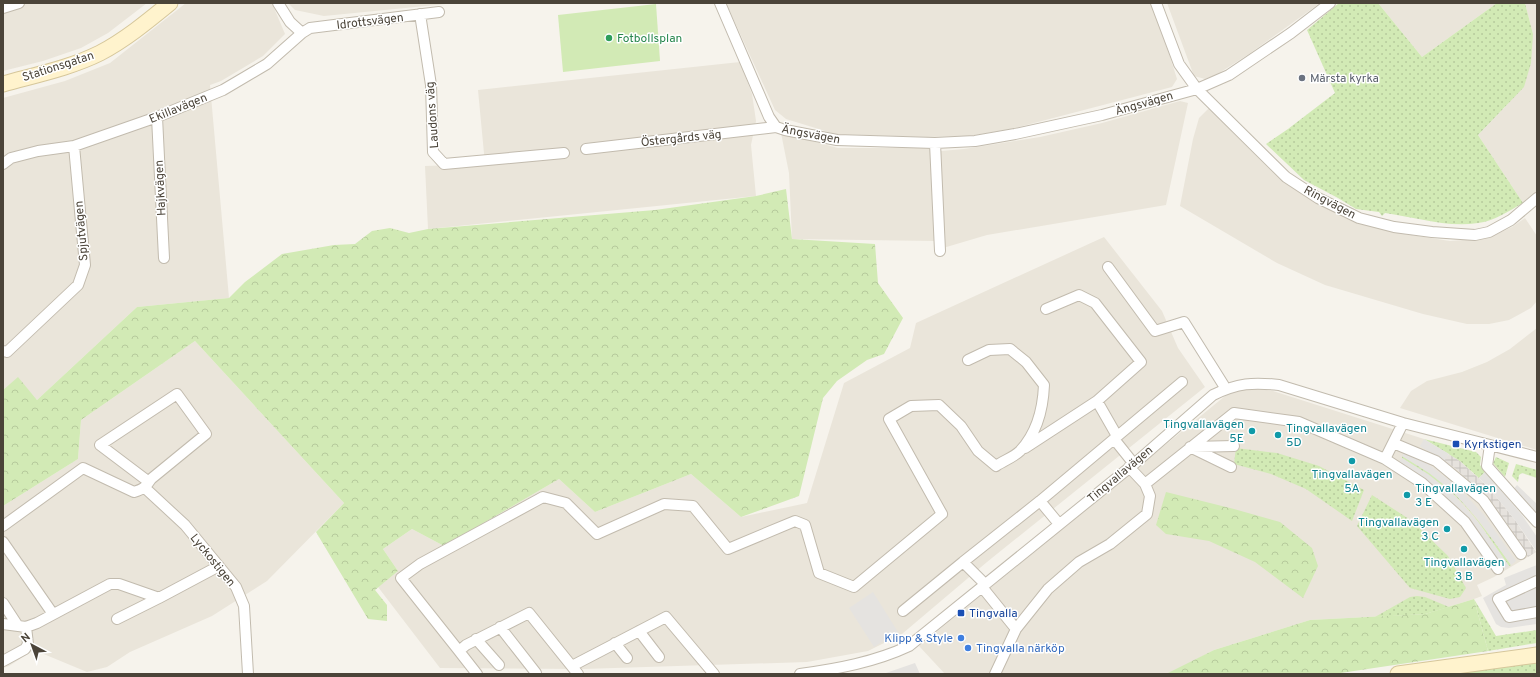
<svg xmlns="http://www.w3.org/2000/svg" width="1540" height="677" font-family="Overpass,sans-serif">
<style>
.residential{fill:#eae5da}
.industrial{fill:url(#industrial-grid)}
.green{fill:url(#green-dots)}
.forest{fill:url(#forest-crowns)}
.pitch{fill:#d2eab5}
.parking{fill:#e5e3e0}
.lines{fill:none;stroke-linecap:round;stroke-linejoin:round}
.street-casing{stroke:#c2bbae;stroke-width:12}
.secondary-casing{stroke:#d6c79b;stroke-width:17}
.street{stroke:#fff;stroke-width:10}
.secondary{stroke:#fff3cd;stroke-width:15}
.leisure-dot{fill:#2e9e5b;stroke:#fff;stroke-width:1.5}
.worship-dot{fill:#6b7280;stroke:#fff;stroke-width:1.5}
.culture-dot{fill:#0f9aa8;stroke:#fff;stroke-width:1.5}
.transit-dot{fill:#1a4fb4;stroke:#fff;stroke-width:1.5}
.shop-dot{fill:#3f7fe0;stroke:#fff;stroke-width:1.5}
.labels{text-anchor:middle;stroke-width:3;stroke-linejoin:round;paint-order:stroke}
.street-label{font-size:12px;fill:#4b4439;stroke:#fff}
.leisure-label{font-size:12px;fill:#27864d;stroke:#fff;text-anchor:start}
.worship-label{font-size:12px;fill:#5b616d;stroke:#fff;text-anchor:start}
.culture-label{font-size:12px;fill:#0d838f;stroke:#fff;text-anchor:end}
.transit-label{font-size:12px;fill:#164399;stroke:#fff;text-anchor:start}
.shop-label{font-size:12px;fill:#366cbe;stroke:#fff;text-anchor:end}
</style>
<defs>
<pattern id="industrial-grid" width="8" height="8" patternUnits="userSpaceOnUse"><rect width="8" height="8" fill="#e6e2dd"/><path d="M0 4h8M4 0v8" fill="none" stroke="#c7c3be"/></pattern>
<pattern id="green-dots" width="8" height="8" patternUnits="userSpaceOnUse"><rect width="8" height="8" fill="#d2eab5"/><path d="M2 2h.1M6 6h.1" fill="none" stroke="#b6ca9c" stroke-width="1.8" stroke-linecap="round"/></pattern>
<pattern id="forest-crowns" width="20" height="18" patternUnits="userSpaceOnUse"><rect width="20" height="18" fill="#d2eab5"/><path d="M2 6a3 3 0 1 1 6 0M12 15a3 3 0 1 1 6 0" fill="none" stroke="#b6ca9c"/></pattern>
</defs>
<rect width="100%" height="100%" fill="#f6f3ec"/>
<path class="residential" d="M3 3H147L108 33 81 48 43 61 3 71Z
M186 3H272L285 34 263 56 221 81 210 85 229 298 137 307 37 400 18 378 3 390V98L65 81 110 63Z
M288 3H456L324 16 295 10Z
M726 3H1152L1160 25 1177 79 1172 87 1011 129 968 136 927 137 835 134 786 119 775 110Z
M1167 3H1320L1249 54 1216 75 1205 79 1194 76Z
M1378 3H1497L1422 57Z
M1525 3H1537V191L1523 203 1478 135 1507 105 1533 34Z
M740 62 752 94 756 121 751 145 756 196 428 229 425 166 485 164 478 90Z
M1180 101 1188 103 1166 205 987 235 943 248 941 151 964 149 1040 137 1102 123Z
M1211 106 1279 178 1314 202 1355 219 1392 232 1450 241 1488 238 1512 227 1525 218 1537 236V301L1531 308 1509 320 1489 324H1467L1423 314 1325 285 1277 263 1180 206 1193 139 1199 118Z
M781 133 838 148H933L935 241 792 239 789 173Z
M1104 237 1162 311 1178 348 1205 387 987 562 902 634 868 651 807 662 583 669 440 668 378 587 398 571 383 549 412 529 444 546 559 479 595 512 691 474 741 517 807 503 844 383 910 348 916 323Z
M1537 328V450L1400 408 1411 391 1427 381 1462 372 1487 362 1510 349Z
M195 341 344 503 267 581 212 616 130 652 107 667 87 672 34 650 9 666 3 668V506L78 459 81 420Z
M1251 388 1273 391 1424 439 1479 478 1536 552 1494 577 1477 585 1482 596 1474 599 1425 614 1310 620 1214 650 1169 674H945L919 646 1230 392Z"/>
<path class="industrial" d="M1449 454 1460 461 1490 489 1515 520 1536 552 1528 557 1508 525 1484 495 1455 468 1444 461Z"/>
<path class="green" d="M1339 3H1378L1422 57 1497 3H1525L1533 34 1531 63 1524 87 1478 135 1523 203C1509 211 1494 221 1478 223 1447 228 1415 217 1385 213L1382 216 1379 212 1356 209 1338 198 1304 180 1266 144 1288 129 1335 93 1307 30Z
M1424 439 1476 452 1481 457 1480 465 1485 472 1479 478 1460 461Z
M1236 448 1277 453 1319 466 1364 490 1352 521 1306 489 1271 474 1234 464Z
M1402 456C1421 467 1440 478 1455 494 1476 516 1493 540 1511 565L1509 566C1491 541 1475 513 1452 493 1436 480 1419 469 1402 458Z
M1496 457 1509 463 1505 477 1493 463Z
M1516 464 1537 470V478L1522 473 1519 475 1518 482 1512 476Z
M1372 495 1412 521 1448 556 1466 588 1460 597 1450 599 1410 588 1357 526Z
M1417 596 1425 597 1449 607 1425 614 1375 617 1410 597Z
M1474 599 1496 636 1537 630V643L1488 651Z
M1537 662V674H1447Z"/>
<path class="forest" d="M786 189 792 239 875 244 878 283 903 318 884 354 867 360 837 381 823 398 799 496 741 517 691 474 595 512 559 479 444 546 412 529 383 549 398 571 375 590 387 605V621L368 619 316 532 344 503 195 341 81 420 78 459 3 506V390L18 377 37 400 137 307 229 298 245 282 282 254 334 245 355 244 372 231 390 228 409 233 428 229 655 210 756 196Z
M1166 492 1234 509 1280 522 1312 548 1318 566 1303 598 1255 562 1209 541 1166 534 1156 525Z
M1474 599 1488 651 1334 674H1166L1214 650 1310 620 1425 614Z"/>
<path class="pitch" d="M656 4 660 61 563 72 558 15Z"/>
<path class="parking" d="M1424 439 1449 454 1444 461 1420 446Z
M1406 450 1432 467 1459 488 1484 515 1516 561 1511 565 1478 519 1454 493 1429 473 1402 456Z
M1402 458 1428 474 1453 494 1478 522 1509 566 1502 570 1472 526 1448 500 1424 481 1397 464Z
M1485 472 1522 515 1537 537V552L1515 520 1490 489 1479 478Z
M1517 485 1537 504V515L1513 490Z
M1537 565V624L1509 628 1501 627 1496 624 1483 598 1506 585 1504 578Z
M873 592 898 632 874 647 849 608Z
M915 663 920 674H883Z"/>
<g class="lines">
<g class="street-casing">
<path id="street" d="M720 3 769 117 776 127 785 130 837 140 935 143 975 141 1015 134 1102 115 1197 89 1229 75 1291 33 1330 3
M1156 3 1179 64 1197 89 1286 177 1318 198 1359 218 1394 227 1432 232 1475 235 1489 232 1511 220 1537 198
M3 8 19 3
M420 14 431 85 433 152 444 164 564 153
M302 33 310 28 439 12
M157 117 164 258
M935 143 940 251
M586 149 776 127
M3 164 11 158 38 151 74 146 157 117 223 90 267 64 302 33 290 22 278 3
M1108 267 1155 331 1184 322 1226 389
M1046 309 1079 295 1095 303 1141 362 1097 401 1117 436
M3 351 7 352 78 285 85 265 74 146
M1114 439 1134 464
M1393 443 1436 461 1483 500 1521 554
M1490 445 1487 466 1537 522
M1190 447 1231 467
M1192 447 1234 446
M1025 448 1097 401
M1385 459 1403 423
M1145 484 1234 413 1299 422 1385 459 1422 483 1465 522 1498 569
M145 488 185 525 236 587 244 606 248 674
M1040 501 1059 524
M3 526 83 468 134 492C143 489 146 487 151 479L206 434 177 394 100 445 149 482
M3 542 53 614
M963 562 1040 501 1182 382
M1537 581 1498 599 1509 617 1537 612
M982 587 1016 629 1048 589 1079 562 1110 544 1147 514 1150 496 1145 484 1129 467
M3 603 18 626
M903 611 963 562 985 584
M117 619 159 598
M3 624 26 627 37 623 110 584H119L159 598 219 566
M500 627 536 673
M639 631 659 657
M476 639 499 665
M615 643 627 658
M459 651 401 578 420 564 543 497 566 503 597 534 664 504 693 506 728 549 795 521 805 525 819 573 854 587 942 514 889 419 911 406 939 405 961 426 978 451 996 466C1003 461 1014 457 1020 451 1037 433 1043 409 1044 385L1026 362 1010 349 989 350 968 360
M3 661 25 649 28 644 26 627
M572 666 666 617 714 674
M477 674 459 651 466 645 529 613 578 674
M800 674C837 669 875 662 909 646L1134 464 1213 395C1238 383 1253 382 1279 385L1403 423 1537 457
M995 674 1016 629"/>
</g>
<g class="secondary-casing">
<path id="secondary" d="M3 84C35 75 70 68 100 53 125 40 148 21 170 3
M1398 674 1537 655"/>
</g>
<use href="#street" class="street"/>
<use href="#secondary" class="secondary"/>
</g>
<circle class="leisure-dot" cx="609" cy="38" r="4"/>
<circle class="worship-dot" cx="1302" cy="78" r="4"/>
<g class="culture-dot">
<circle cx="1252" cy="431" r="4"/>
<circle cx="1278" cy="435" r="4"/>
<circle cx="1352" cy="461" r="4"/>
<circle cx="1407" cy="495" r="4"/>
<circle cx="1447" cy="529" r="4"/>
<circle cx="1464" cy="549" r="4"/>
</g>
<g class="transit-dot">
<rect x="1452" y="440" width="8" height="8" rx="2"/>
<rect x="957" y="609" width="8" height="8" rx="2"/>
</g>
<g class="shop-dot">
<circle cx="961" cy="638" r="4"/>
<circle cx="968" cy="648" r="4"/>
</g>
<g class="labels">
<g class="street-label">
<text transform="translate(370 21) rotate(-7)" y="4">Idrottsvägen</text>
<text transform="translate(58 66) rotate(-18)" y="4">Stationsgatan</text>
<text transform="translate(1144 103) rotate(-16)" y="4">Ängsvägen</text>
<text transform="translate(178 108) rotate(-22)" y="4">Ekillavägen</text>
<text transform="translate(432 115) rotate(-94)" y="4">Laudons väg</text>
<text transform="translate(811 134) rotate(11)" y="4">Ängsvägen</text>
<text transform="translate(681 138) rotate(-6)" y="4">Östergårds väg</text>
<text transform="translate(160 188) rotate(-93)" y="4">Hajkvägen</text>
<text transform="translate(1330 202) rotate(28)" y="4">Ringvägen</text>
<text transform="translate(81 231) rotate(-95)" y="4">Spjutvägen</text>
<text transform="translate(1120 474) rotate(-40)" y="4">Tingvallavägen</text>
<text transform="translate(213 560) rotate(51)" y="4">Lyckostigen</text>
</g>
<g class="leisure-label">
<text x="617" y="42">Fotbollsplan</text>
</g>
<g class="worship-label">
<text x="1310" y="82">Märsta kyrka</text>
</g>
<g class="culture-label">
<text x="1244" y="428">Tingvallavägen<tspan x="1244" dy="14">5E</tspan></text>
<text x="1286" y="432" text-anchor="start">Tingvallavägen<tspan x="1286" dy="14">5D</tspan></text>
<text x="1352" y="478" text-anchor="middle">Tingvallavägen<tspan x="1352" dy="14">5A</tspan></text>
<text x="1415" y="492" text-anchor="start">Tingvallavägen<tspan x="1415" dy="14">3 E</tspan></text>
<text x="1439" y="526">Tingvallavägen<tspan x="1439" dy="14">3 C</tspan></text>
<text x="1464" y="566" text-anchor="middle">Tingvallavägen<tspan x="1464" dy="14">3 B</tspan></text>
</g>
<g class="transit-label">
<text x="1464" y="448">Kyrkstigen</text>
<text x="969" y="617">Tingvalla</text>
</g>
<g class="shop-label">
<text x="953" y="642">Klipp &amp; Style</text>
<text x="976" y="652" text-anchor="start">Tingvalla närköp</text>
</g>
</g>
<rect width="1540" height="677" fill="none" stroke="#4b4439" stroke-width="8"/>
<g transform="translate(32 645) rotate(319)" stroke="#ffffff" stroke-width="3" paint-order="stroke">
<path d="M0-3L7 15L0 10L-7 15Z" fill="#4b4439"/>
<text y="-6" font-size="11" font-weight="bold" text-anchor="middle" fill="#4b4439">N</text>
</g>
</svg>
